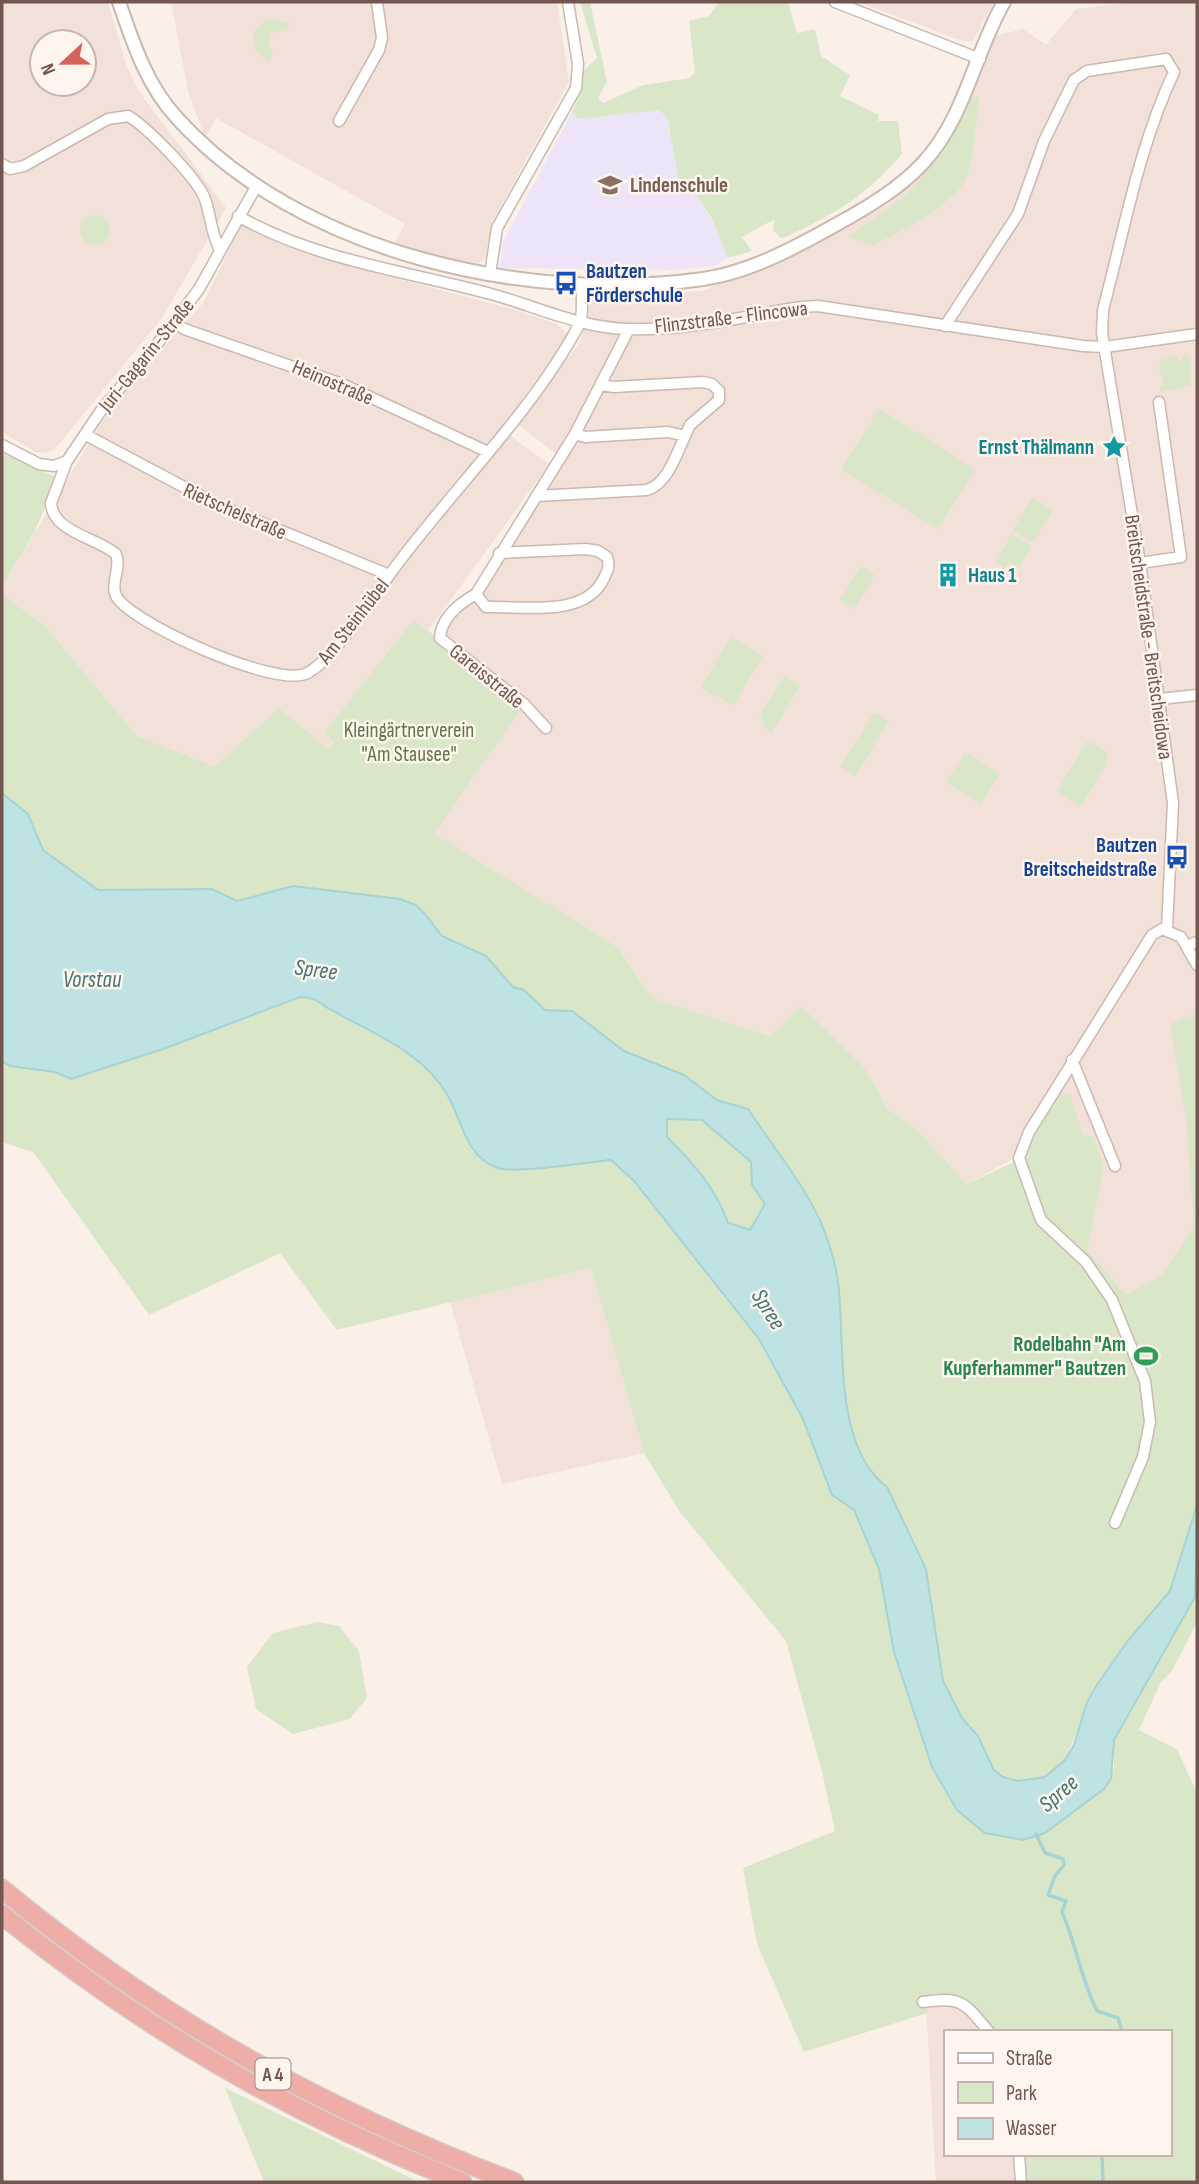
<svg xmlns="http://www.w3.org/2000/svg" width="1199" height="2184" font-family="'Sofia Sans Condensed',sans-serif">
<style>
.residential{fill:#f1e1d8;fill-rule:evenodd}
.education{fill:#ede5f7}
.green{fill:#d9e7c8}
.water{fill:#bfe2e2;stroke:#a6d3d3;stroke-width:2;fill-rule:evenodd}
.lines{fill:none;stroke-linecap:round;stroke-linejoin:round}
.stream{stroke:#a6d3d3;stroke-width:3.5}
.minor-casing{stroke:#cbb8af;stroke-width:13}
.tertiary-casing{stroke:#cbb8af;stroke-width:16}
.motorway-casing{stroke:#d5ccca;stroke-width:21}
.minor{stroke:#fff;stroke-width:10}
.tertiary{stroke:#fff;stroke-width:12}
.motorway{stroke:#eeada6;stroke-width:18}
.labels{text-anchor:middle;stroke-width:5;stroke-linejoin:round;paint-order:stroke}
.shield{fill:#fdf5ee;stroke:#9c867f;stroke-width:2}
.shield-label{font-size:19px;font-weight:bold;fill:#72564f}
.education-label{font-size:21px;font-weight:bold;fill:#785e54;stroke:#fdf5ee;text-anchor:start}
.transit-label{font-size:21px;font-weight:bold;fill:#164399;stroke:#fdf5ee;text-anchor:start}
.street-label{font-size:21px;fill:#72564f;stroke:#fdf5ee}
.culture-label{font-size:21px;font-weight:bold;fill:#0d838f;stroke:#fdf5ee;text-anchor:end}
.park-label{font-size:21px;fill:#5e7748;stroke:#fdf5ee}
.leisure-label{font-size:21px;font-weight:bold;fill:#27864d;stroke:#fdf5ee;text-anchor:end}
.water-label{font-size:23px;font-style:italic;fill:#447676;stroke:#fdf5ee}
</style>
<rect width="100%" height="100%" fill="#faf0e8"/>
<path class="residential" d="M2 2H108L127 67 138 90 226 208 162 318 55 449 45 453 35 452 2 432ZM42 42H84V84H42Z
M171 2H557L569 82 492 222 485 258 474 267 393 246 405 224 216 118 205 138 188 91Z
M858 2H994L973 41H963Z
M1135 2H1197V1461L1143 1370 1116 1298 1088 1260 1047 1219 1020 1155 967 1184 912 1125 888 1109 865 1068 801 1007 772 1036 652 998 619 947 137 736 46 627 2 594V587L111 407 204 302 241 225 280 243 338 263 519 311 557 324 568 335 501 429 549 464 429 630 424 627 440 640 463 608 492 579 563 459 517 424 581 341 591 299 702 291 819 243 887 205 929 168 950 138 995 36 1023 29 1046 45 1076 9Z
M591 1268 644 1453 502 1484 450 1302Z
M946 2001 970 2010 989 2032H945V2154H1019L1021 2182H936L926 2005Z"/>
<path class="education" d="M660 110 668 119 678 178 694 191 722 238 727 258 715 266 671 270 500 268 503 242 572 112 578 119Z"/>
<path class="green" d="M580 2H590L607 82 598 98 603 103 643 85 690 78 695 72 689 21 709 16 719 2H788L797 33 815 29 821 56 850 75 840 96 879 115 878 121H898L902 154C861 200 836 213 782 239L773 230 775 219 742 237 752 251 727 258C719 227 703 198 678 178L668 120 660 110 578 119 572 112 580 94 581 73 597 58Z
M276 19 290 24 286 31 271 33 268 46 273 52 269 61 256 52 253 34 264 21Z
M979 96C977 115 973 166 965 181 951 206 898 233 873 245L849 237C863 225 878 216 893 205 929 178 951 137 969 98Z
M80 230a15 15 0 1 1 30 0a15 15 0 1 1-30 0Z
M1185 354 1190 358 1191 385 1161 392 1160 386 1164 384 1159 370 1160 361 1175 355 1180 363Z
M879 409 975 469 938 529 841 469Z
M2 453 53 476 56 481 35 531 2 587Z
M1032 498 1053 511 1033 543 1013 530Z
M1011 534 1032 546 1019 568 1009 562 1005 568 996 563Z
M861 566 875 575 854 609 840 600Z
M2 594 46 627 137 736 215 767 279 708 329 750 335 741 324 733 414 620 524 704 434 834 619 948 652 998 771 1036 801 1006 865 1068 888 1109 912 1125 967 1184 1016 1161 1037 1222 1083 1265 1108 1302 1143 1370 1116 1298 1088 1260 1047 1219 1023 1162 1026 1144 1043 1115 1061 1094 1070 1095 1083 1135 1094 1136 1104 1166 1087 1250 1125 1295 1163 1275 1194 1225 1186 1117 1170 1024 1197 1013V1505L1178 1570 1170 1591 1129 1639 1097 1685 1065 1760 1045 1777 1018 1781 1003 1777 994 1770 978 1736 962 1718 943 1681 926 1569 887 1488C832 1446 846 1342 838 1282 836 1265 830 1246 824 1230 810 1192 771 1144 748 1109L718 1100 684 1075 624 1051 572 1011 545 1010 524 990 513 987 485 956 442 936 426 914 400 899 293 886 237 900 212 889 98 890 43 850 28 814 2 793Z
M731 637 763 656 733 706 701 687Z
M784 676 800 686 772 732 762 727 766 722 759 717Z
M874 712 889 721 855 776 840 767Z
M1087 741 1108 752 1105 766 1081 806 1057 791Z
M965 752 999 774 981 804 946 782Z
M300 997 316 998 331 1011 357 1021 423 1064 448 1095 472 1151 499 1168 488 1075 611 1161 633 1181 759 1339 803 1419 822 1463 826 1484 835 1499 854 1510 879 1569 894 1652 932 1767 1023 1840 1045 1834 1104 1789 1114 1769V1740L1197 1590V1622L1172 1671 1161 1682 1139 1730 1177 1749 1197 1793V2182H1021L1019 2154H1169V2032H989C969 2008 959 1997 927 2005V2013L804 2052 757 1944 743 1868 835 1831 822 1772 786 1641 680 1512 644 1453 591 1268 337 1330 280 1253 149 1315 33 1152 2 1142V1061L11 1066 55 1072 71 1078 166 1048Z
M667 1119 702 1120 751 1162 752 1185 765 1204 750 1230 728 1223C716 1188 693 1163 667 1137Z
M317 1622 339 1626 359 1651 367 1698 350 1719 293 1734 256 1709 247 1667 273 1633Z
M225 2088 419 2182H264Z"/>
<path class="water" d="M2 793 28 814 43 850 98 890 212 889 237 901 293 886 400 899 416 905 425 914 442 936 486 956 513 987 524 990 545 1010 572 1011 624 1051 684 1075 717 1100 748 1109C771 1144 810 1192 824 1230 830 1246 836 1265 838 1282 846 1342 832 1446 887 1487L926 1569 943 1681 962 1718 978 1736 994 1770 1003 1777 1018 1781 1045 1777 1065 1760 1074 1745 1087 1702 1097 1685 1129 1639 1170 1591 1197 1505 1195 1597 1114 1740 1111 1779 1104 1789 1045 1833 1023 1840 985 1833 957 1810 932 1767 894 1652 879 1569 854 1510 832 1495 803 1419 759 1339 634 1181 611 1160C589 1162 515 1174 498 1168 465 1157 463 1122 448 1096 423 1052 374 1034 333 1011 318 1003 319 998 300 997L166 1048 71 1079 55 1072 10 1066 2 1061ZM667 1119 702 1120 751 1162 752 1185 765 1204 750 1230 728 1223C716 1188 693 1163 667 1137Z"/>
<g class="lines">
<path class="stream" d="M1036 1834 1045 1853 1063 1859 1064 1865 1055 1876 1048 1895 1066 1901 1062 1912C1076 1944 1081 1979 1097 2011L1118 2018 1122 2032
M1102 2154 1103 2182"/>
<g class="minor-casing">
<path id="minor" d="M835 2 980 59
M339 121 379 50 382 38 377 2
M2 164 10 169 24 166 108 119 128 116C146 126 198 179 205 199 211 217 211 232 220 251
M238 216C315 260 406 271 491 294 538 307 580 328 629 329 665 330 704 325 740 318 767 314 791 306 818 306L1083 346 1105 347 1197 334
M490 274 497 228 576 88 578 64 568 2
M174 322 184 329 342 384 488 452
M945 326 1018 214 1044 141 1074 80 1087 71 1166 59 1174 72C1139 146 1124 231 1103 310L1102 333 1140 563 1173 803 1167 929
M575 434 585 437 668 432 685 436 690 425 719 400V391L712 384 703 382 614 387 601 385
M86 435 216 504 389 575
M2 445 39 464 54 466 67 461 102 409 155 347 199 289 257 185
M67 461 51 503C52 532 98 538 116 554 122 569 108 586 118 599 140 627 273 686 305 674 332 663 372 598 390 574 449 493 531 414 579 325 584 316 581 295 582 284
M536 496 647 490C668 483 676 455 685 436
M1140 563 1181 557 1159 402
M476 594 486 607C524 606 586 618 604 578 608 570 610 566 607 557L598 551 586 549 499 553
M1160 699 1197 695
M546 728 524 704 440 638C441 618 460 603 476 594L575 434 629 329
M1187 946 1197 942
M1072 1060 1115 1166
M1115 1523 1143 1457 1150 1422 1145 1381 1112 1300 1086 1262 1041 1220 1019 1158 1029 1132 1152 935 1162 929 1181 937 1197 965
M923 2002C962 1996 965 2003 989 2032
M1019 2154 1021 2182"/>
</g>
<g class="tertiary-casing">
<path id="tertiary" d="M119 2C133 43 147 86 177 118 299 253 528 304 703 279 751 272 798 246 839 223 868 207 900 188 923 163 965 118 974 54 1004 2"/>
</g>
<g class="motorway-casing">
<path id="motorway" d="M2 1889C161 2020 322 2109 514 2182
M2 1915C146 2031 290 2114 462 2182"/>
</g>
<use href="#minor" class="minor"/>
<use href="#tertiary" class="tertiary"/>
<use href="#motorway" class="motorway"/>
</g>
<defs>
<g id="school-bare" transform="scale(1.89)"><path d="M0-5L7-2L0 1L-7-2ZM-4 1L0 2.5L4 1V4Q0 6-4 4Z" fill="#8d6e63" stroke="#fdf5ee" stroke-width="2.5" paint-order="stroke"/></g>
<g id="bus-bare" transform="scale(1.89)"><path d="M-5-6H5V4H4V6H2V4H-2V6H-4V4H-5ZM-3.5-4V0h7V-4ZM-3.5 1.2v1.5H-2V1.2ZM2 1.2v1.5H3.5V1.2Z" fill="#1a4fb4" stroke="#fdf5ee" stroke-width="2.5" paint-order="stroke"/></g>
<g id="sight-bare" transform="scale(1.89)"><path d="M0-6L1.8-2.2L6-1.7L2.9 1.2L3.7 5.4L0 3.3L-3.7 5.4L-2.9 1.2L-6-1.7L-1.8-2.2Z" fill="#0f9aa8" stroke="#fdf5ee" stroke-width="2.5" paint-order="stroke"/></g>
<g id="building-bare" transform="scale(1.89)"><path d="M-4-6H4V6H1V3H-1V6H-4ZM-2.5-4.3h1.7v1.8h-1.7ZM.8-4.3h1.7v1.8H.8ZM-2.5-1h1.7V.8h-1.7ZM.8-1h1.7V.8H.8Z" fill="#0f9aa8" stroke="#fdf5ee" stroke-width="2.5" paint-order="stroke"/></g>
<g id="stadium-bare" transform="scale(1.89)"><path d="M0-5a6.5 5 0 1 0 0 10a6.5 5 0 1 0 0-10ZM-3.5-1.8h7v3.6h-7Z" fill="#2e9e5b" stroke="#fdf5ee" stroke-width="2.5" paint-order="stroke"/></g>
</defs>
<g fill-rule="evenodd">
<use href="#school-bare" x="610" y="185"/>
<use href="#bus-bare" x="566" y="283"/>
<use href="#sight-bare" x="1114" y="447"/>
<use href="#building-bare" x="948" y="575"/>
<use href="#bus-bare" x="1177" y="857"/>
<use href="#stadium-bare" x="1146" y="1356"/>
</g>
<g class="labels">
<rect class="shield" x="255.5" y="2058.5" width="35" height="31" rx="5"/>
<g class="shield-label">
<text x="273" y="2081">A 4</text>
</g>
<g class="education-label">
<text x="630" y="192">Lindenschule</text>
</g>
<g class="transit-label">
<text x="586" y="278">Bautzen<tspan x="586" dy="24">Förderschule</tspan></text>
<text x="1157" y="852" text-anchor="end">Bautzen<tspan x="1157" dy="24">Breitscheidstraße</tspan></text>
</g>
<g class="street-label">
<text transform="translate(731 317) rotate(-7)" y="7">Flinzstraße - Flincowa</text>
<text transform="translate(146 355) rotate(-51)" y="7">Juri-Gagarin-Straße</text>
<text transform="translate(333 382) rotate(23)" y="7">Heinostraße</text>
<text transform="translate(235 511) rotate(24)" y="7">Rietschelstraße</text>
<text transform="translate(353 621) rotate(-52)" y="7">Am Steinhübel</text>
<text transform="translate(1149 637) rotate(82)" y="7">Breitscheidstraße - Breitscheidowa</text>
<text transform="translate(487 676) rotate(39)" y="7">Gareisstraße</text>
</g>
<g class="culture-label">
<text x="1094" y="454">Ernst Thälmann</text>
<text x="968" y="582" text-anchor="start">Haus 1</text>
</g>
<g class="park-label">
<text x="409" y="737">Kleingärtnerverein<tspan x="409" dy="24">"Am Stausee"</tspan></text>
</g>
<g class="leisure-label">
<text x="1126" y="1351">Rodelbahn "Am<tspan x="1126" dy="24">Kupferhammer" Bautzen</tspan></text>
</g>
<g class="water-label">
<text transform="translate(316 969) rotate(7)" y="8">Spree</text>
<text x="92" y="987">Vorstau</text>
<text transform="translate(769 1309) rotate(58)" y="8">Spree</text>
<text transform="translate(1058 1793) rotate(-41)" y="8">Spree</text>
</g>
</g>
<rect width="1199" height="2184" fill="none" stroke="#72564f" stroke-width="7"/>
<rect x="944" y="2030" width="228" height="126" fill="#fdf5ee" stroke="#c5b5ae" stroke-width="2"/>
<rect x="958" y="2053" width="35" height="10" fill="#ffffff" stroke="#c5b5ae" stroke-width="2"/>
<text x="1006" y="2065" font-size="21" fill="#72564f">Straße</text>
<rect x="958" y="2082" width="35" height="21" fill="#d9e7c8" stroke="#c5b5ae" stroke-width="2"/>
<text x="1006" y="2100" font-size="21" fill="#72564f">Park</text>
<rect x="958" y="2118" width="35" height="21" fill="#bfe2e2" stroke="#c5b5ae" stroke-width="2"/>
<text x="1006" y="2135" font-size="21" fill="#72564f">Wasser</text>
<g transform="translate(63 63) rotate(248)"><circle r="33" fill="#fdf5ee" stroke="#c5b5ae" stroke-width="2"/>
<path d="M0-5L12 26L0 18L-12 26Z" fill="#d7625a"/>
<text y="-10" font-size="19" font-weight="bold" text-anchor="middle" fill="#72564f">N</text>
</g>
</svg>
